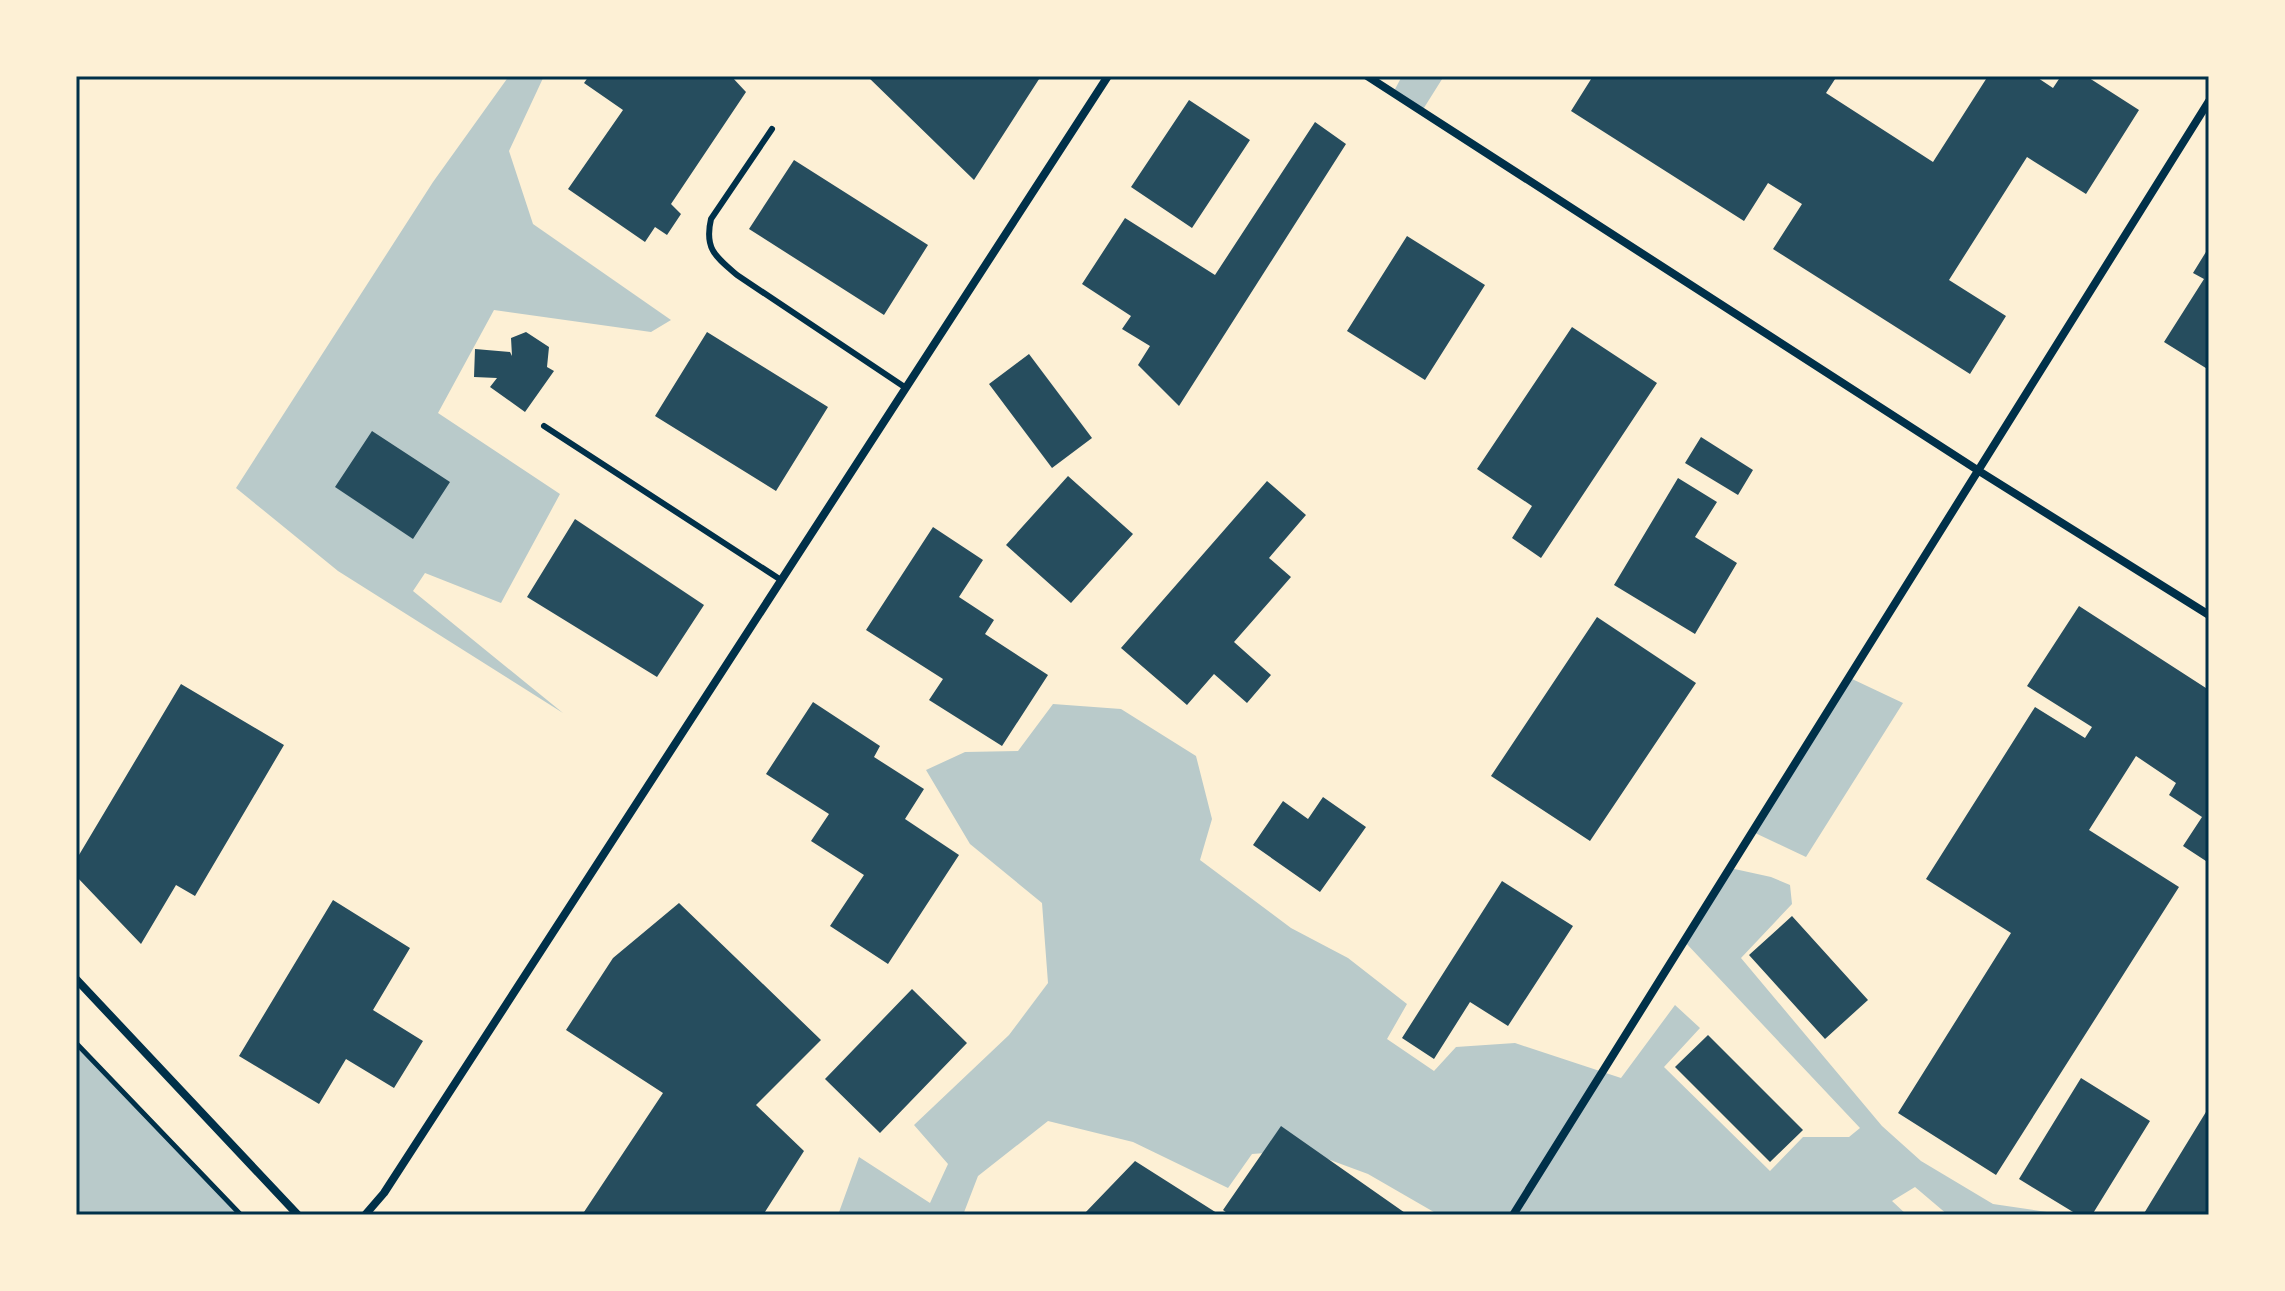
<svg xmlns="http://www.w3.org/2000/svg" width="2285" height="1291" font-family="Arial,sans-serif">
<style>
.green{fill:#b9caca}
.building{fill:#264d5e}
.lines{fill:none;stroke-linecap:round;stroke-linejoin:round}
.path{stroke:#003049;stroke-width:5}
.service{stroke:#003049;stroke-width:6}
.minor{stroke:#003049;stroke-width:8}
.neatline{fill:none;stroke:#003049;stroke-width:3}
</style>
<rect width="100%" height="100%" fill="#fdf0d5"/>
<path class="green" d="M509 76H544L509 151 533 224 671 320 651 332 494 310 438 413 560 494 501 603 425 573 413 591 563 713 338 571 236 488 433 182Z
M1402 76H1444L1422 111 1393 93Z
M1850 678 1903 703 1806 857 1753 832Z
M1053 704 1121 709 1196 756 1212 819 1200 860 1291 928 1348 958 1407 1004 1387 1039 1434 1071 1456 1047 1515 1043 1621 1078 1675 1005 1700 1028 1664 1067 1770 1171 1803 1137H1849L1860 1128 1684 941 1730 868 1771 877 1790 885 1792 904 1741 958 1882 1126 1921 1161 1993 1204 2067 1215H1948L1915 1187 1892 1201 1907 1215H1439L1368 1174 1303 1150 1252 1154 1228 1188 1133 1142 1048 1121 978 1176 963 1215H838L859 1157 930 1203 948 1164 914 1125 1009 1035 1048 983 1042 903 970 844 926 770 965 752 1018 751Z
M76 1044 242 1215H76Z"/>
<path class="building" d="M589 76H731L746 92 671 204 681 214 667 235 655 227 645 242 568 189 623 110 584 83Z
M867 76H1041L974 180Z
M1593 76H1837L1826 93 1933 162 1988 76H2035L2053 88 2061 76H2086L2139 110 2086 194 2027 157 1949 280 2006 316 1970 374 1773 249 1802 204 1768 183 1744 221 1571 111Z
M1189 100 1250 140 1192 228 1131 187Z
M1315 122 1346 144 1179 406 1138 365 1150 346 1122 329 1131 316 1082 284 1125 218 1215 275Z
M794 160 928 245 884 315 749 229Z
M1407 236 1485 285 1425 380 1347 331Z
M2209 247V370L2164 342 2204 279 2193 273Z
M1572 327 1657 383 1541 558 1512 538 1532 506 1477 469Z
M526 332 549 347 547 367 554 371 525 412 490 387 497 378 474 377 475 349 510 352 512 356 511 338Z
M707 332 828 407 776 491 655 416Z
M1029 354 1092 438 1052 468 989 384Z
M372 431 450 482 413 539 335 487Z
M1701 437 1753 470 1738 495 1685 463Z
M1068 476 1133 534 1071 603 1006 545Z
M1678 478 1717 502 1695 537 1737 563 1695 634 1614 585Z
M1267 481 1306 515 1269 558 1291 577 1234 642 1271 675 1247 703 1214 674 1187 705 1121 648Z
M575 519 704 605 657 677 527 597Z
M933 527 983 560 959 597 994 620 985 634 1048 675 1002 746 929 700 943 679 866 630Z
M2079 606 2209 690V863L2183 846 2202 817 2169 795 2176 783 2136 756 2089 830 2179 887 1996 1175 1898 1113 2011 933 1926 879 2035 707 2085 738 2092 727 2027 686Z
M1597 617 1696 683 1590 841 1491 776Z
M181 684 284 745 195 896 176 885 141 944 76 876V860Z
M813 702 880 746 874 757 924 789 905 819 959 855 888 964 830 926 864 875 811 841 829 814 766 774Z
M1323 797 1366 827 1320 892 1253 845 1283 801 1308 819Z
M1502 881 1573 926 1508 1026 1470 1002 1434 1059 1402 1038Z
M333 900 410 948 373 1010 423 1041 394 1088 346 1059 319 1104 239 1056Z
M679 903 821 1040 756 1105 804 1151 763 1215H582L663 1093 566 1030 613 958Z
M1792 916 1868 1000 1825 1039 1749 955Z
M912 989 967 1043 880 1133 825 1079Z
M1708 1035 1803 1130 1770 1162 1675 1067Z
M2081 1078 2150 1121 2092 1215H2078L2019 1179Z
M2209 1107V1215H2143Z
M1281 1126 1408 1215H1230L1223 1210Z
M1135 1161 1220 1215H1083Z"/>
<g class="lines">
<path class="path" d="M76 1043 241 1215"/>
<path class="service" d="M772 129 711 219C704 249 716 257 737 275L906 388
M544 426 781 580"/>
<path class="minor" d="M1367 76 1979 471 2209 615
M76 979 298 1215
M365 1215 384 1193 1108 76
M1513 1215 2209 101"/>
</g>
<rect width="2285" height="1291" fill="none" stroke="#fdf0d5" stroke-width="156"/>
<rect x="78" y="78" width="2129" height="1135" class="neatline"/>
</svg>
